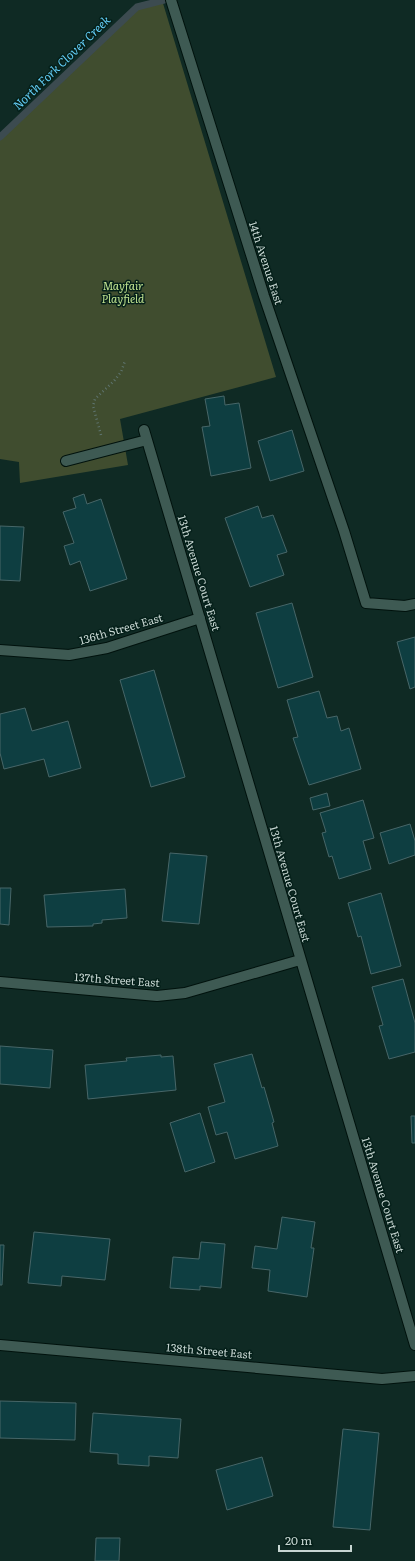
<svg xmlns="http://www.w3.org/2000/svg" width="415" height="1561" font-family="Literata,serif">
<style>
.green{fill:#404d2f}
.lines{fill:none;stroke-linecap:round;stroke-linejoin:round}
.stream{stroke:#3c4b50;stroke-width:7}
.building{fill:#0e3e41;stroke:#476668}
.minor-casing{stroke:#00120d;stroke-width:12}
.path{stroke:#5f7570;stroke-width:2.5;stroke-dasharray:1 3;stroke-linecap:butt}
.minor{stroke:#3e5a53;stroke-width:10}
.labels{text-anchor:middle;stroke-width:3;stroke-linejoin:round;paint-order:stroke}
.street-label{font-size:11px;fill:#c7d6d2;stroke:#05201a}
.park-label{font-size:11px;font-style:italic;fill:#c0e290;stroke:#05201a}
.water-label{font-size:12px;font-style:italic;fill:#63cdf6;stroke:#05201a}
</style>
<rect width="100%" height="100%" fill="#0f2a24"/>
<path class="green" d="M162 0 276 377 120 419 128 465 20 483 19 462 0 459V137L137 7Z"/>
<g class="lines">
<path class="stream" d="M0 137 137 7 164 0"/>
</g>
<path class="building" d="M224 396 225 405 239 403 251 468 211 476 202 427 210 426 205 399Z
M292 430 304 471 270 481 258 441Z
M84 494 87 504 101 499 127 579 90 591 80 561 70 565 64 546 74 543 63 512 76 508 73 498Z
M258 506 262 518 273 515 287 552 277 555 284 575 250 587 225 518Z
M0 526 24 527 20 581 0 580Z
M292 603 313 677 278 688 256 613Z
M415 637V687L410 689 397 642Z
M154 670 185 777 151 787 120 680Z
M319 691 327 718 337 716 341 731 349 728 361 769 309 785 293 738 298 737 287 700Z
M25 708 32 731 68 721 81 768 49 777 44 759 4 769 0 753V714Z
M327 793 330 806 313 810 310 798Z
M363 800 374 838 363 841 371 869 339 879 332 856 329 857 322 833 326 832 320 813Z
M410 824 415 841V855L389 864 380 833Z
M170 853 207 856 199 924 162 921Z
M0 888H11L9 925 0 924Z
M125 889 127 918 102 920V923L93 924V926L47 927 44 895Z
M381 893 401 966 371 974 361 936 358 937 348 903Z
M403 979 415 1023V1052L389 1059 379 1026 383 1025 372 987Z
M0 1046 53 1050 50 1088 0 1084Z
M252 1054 262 1088 264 1087 274 1122 272 1123 278 1146 235 1159 227 1132 216 1135 208 1107 225 1102 214 1064Z
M161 1055V1057L173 1056 176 1090 88 1099 85 1065 127 1061 126 1058Z
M200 1113 215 1162 185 1172 170 1123Z
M411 1116H415V1143H412Z
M282 1217 315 1222 311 1248H314L307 1297 268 1291 270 1270 252 1268 255 1246 277 1249Z
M34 1232 110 1239 105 1280 62 1276 61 1286 28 1283Z
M201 1242 225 1244 221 1288 200 1286V1290L170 1288 173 1257 199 1259Z
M0 1245H4L2 1285H0Z
M0 1401 76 1403 75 1440 0 1438Z
M93 1413 181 1419 178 1458 149 1456V1466L118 1464V1454L90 1452Z
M343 1429 379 1433 370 1530 333 1527Z
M262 1457 273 1496 227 1510 216 1470Z
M96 1538H120L119 1561H95Z"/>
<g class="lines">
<g class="minor-casing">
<path id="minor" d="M171 0 264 296 344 531 366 603 405 606 415 604
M144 430 415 1345
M66 461 147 440
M0 650 69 655 107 648 200 618
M0 982 157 996 185 993 300 960
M0 1345 382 1379 415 1376"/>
</g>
<path class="path" d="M101 435 93 406 95 399 114 381 121 372 125 361"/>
<use href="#minor" class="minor"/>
</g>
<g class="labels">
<g class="street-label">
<text transform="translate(266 263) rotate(72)" y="4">14th Avenue East</text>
<text transform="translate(199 573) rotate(73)" y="4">13th Avenue Court East</text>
<text transform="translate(121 629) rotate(-16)" y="4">136th Street East</text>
<text transform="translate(290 884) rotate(74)" y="4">13th Avenue Court East</text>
<text transform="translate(117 980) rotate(4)" y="4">137th Street East</text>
<text transform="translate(383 1195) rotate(73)" y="4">13th Avenue Court East</text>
<text transform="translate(209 1351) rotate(5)" y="4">138th Street East</text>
</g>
<g class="park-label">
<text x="123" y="290">Mayfair<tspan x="123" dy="13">Playfield</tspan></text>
</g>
<g class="water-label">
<text transform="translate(62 63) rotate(-44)" y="4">North Fork Clover Creek</text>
</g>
</g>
<path d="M279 1545v6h72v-6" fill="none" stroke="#c7d6d2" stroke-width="2"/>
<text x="285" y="1545" font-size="12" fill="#c7d6d2" stroke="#05201a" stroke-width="3" paint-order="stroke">20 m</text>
</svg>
